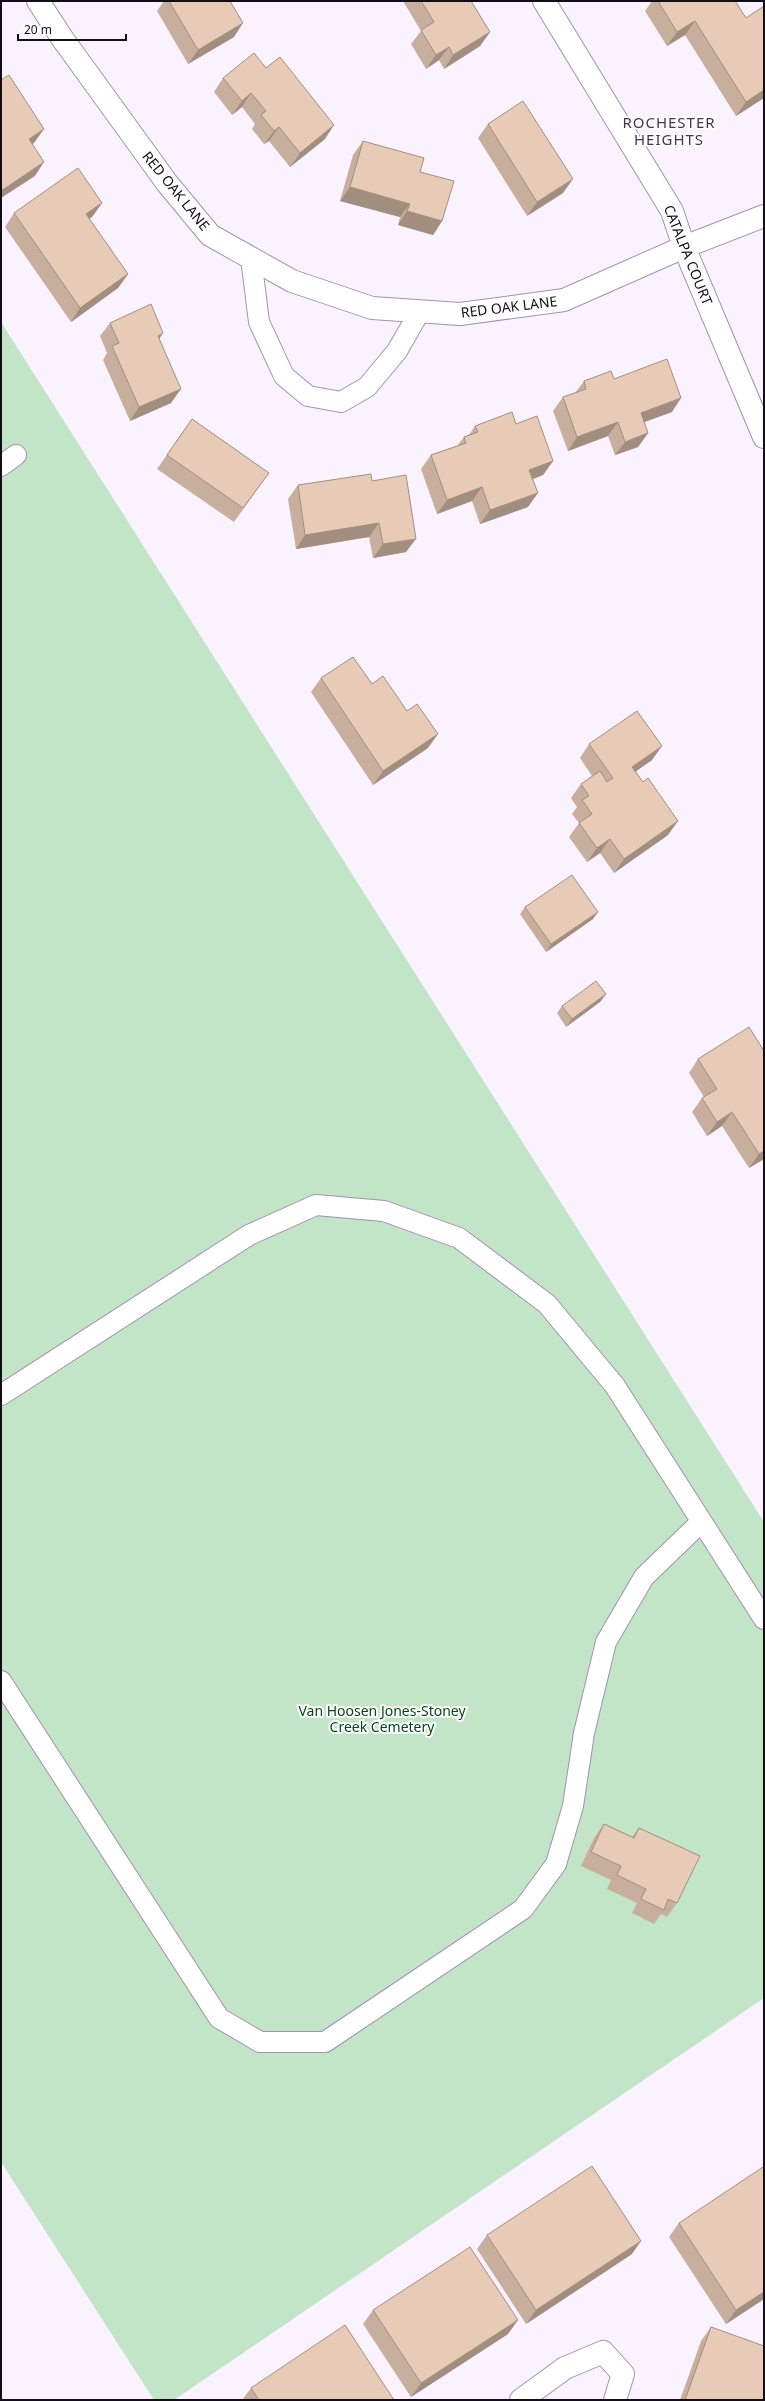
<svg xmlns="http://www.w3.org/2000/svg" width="765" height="2401" font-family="'Noto Sans',sans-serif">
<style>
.green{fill:#c1e5c6}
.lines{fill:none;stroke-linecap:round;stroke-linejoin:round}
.lane-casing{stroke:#a292ad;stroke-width:22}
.street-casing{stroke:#a292ad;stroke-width:24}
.lane{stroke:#fff;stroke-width:20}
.street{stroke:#fff;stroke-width:22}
.wall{fill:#c8af9d}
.shaded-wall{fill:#a28e7f}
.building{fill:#e8cbb6;stroke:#a28e7f}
.labels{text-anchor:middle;stroke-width:4;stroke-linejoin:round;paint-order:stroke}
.street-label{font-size:14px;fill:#130d17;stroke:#fff}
.park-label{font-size:14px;fill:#06471c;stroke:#fff}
.neighbourhood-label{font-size:15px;letter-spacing:1px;fill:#44364d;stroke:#fff}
</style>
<rect width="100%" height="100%" fill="#faf3ff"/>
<path class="green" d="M1 322 764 1522V1998L174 2400H154L1 2162Z"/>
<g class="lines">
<g class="lane-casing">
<path id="lane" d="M251 258 259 322 284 376 308 396 341 402 367 387 397 351 420 311
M1 466 16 455
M1 1395 249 1235 316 1205 384 1211 459 1238 547 1304 615 1386 764 1619
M1 1681 219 2018 260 2042H325L523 1909 556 1864 573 1806 584 1733 606 1642 644 1577 701 1522"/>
</g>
<g class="street-casing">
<path id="street" d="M38 1 62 38 167 183 210 235 292 281 372 308 460 314 564 300 684 247 764 216
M544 1 672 211 684 247 764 437
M521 2400 565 2368 603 2352 623 2374 615 2400"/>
</g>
<use href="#lane" class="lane"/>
<use href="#street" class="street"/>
</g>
<path class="wall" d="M164 1H230L234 37 188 64 157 11Z
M403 1H471L490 32 480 46 444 69 439 60 426 69 411 44 421 31Z
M652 1H735L746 18 764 6V98L736 116 685 35 667 46 645 11Z
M266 68 325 139 290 167 269 141 264 144 252 129 255 124 242 107 232 115 214 92 223 78Z
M488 124 563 193 527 216 478 138Z
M363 141 420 172 442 221 433 235 398 225 400 217 340 201 353 155Z
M102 203 92 217 89 219 128 274 118 288 71 322 5 227 14 213Z
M110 323 159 340 171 403 130 421 103 360 107 353 100 336Z
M614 379 672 412 644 422 648 433 638 447 615 455 608 436 568 451 553 411 563 397 575 393 584 381Z
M192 419 269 473 234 522 157 469Z
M516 424 553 461 543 475 533 479 528 507 480 524 472 501 437 514 421 469 431 455 457 446 464 437 469 435 475 426Z
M372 481 406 552 373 558 369 537 296 549 288 499 298 485Z
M321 678 372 684 428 748 373 785 311 692Z
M589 744 652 760 636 771 668 835 614 873 600 853 587 862 569 837 579 823 572 814 577 807 571 798 581 784 592 776 580 758Z
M525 907 593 919 546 952 520 914Z
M606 994 600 1002 566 1027 557 1013 562 1006Z
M698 1059 764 1159 749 1168 722 1126 707 1136 692 1112 702 1098 704 1097 689 1073Z
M604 1824 632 1837 639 1828 677 1903 667 1917 661 1914 654 1924 632 1913 637 1903 607 1889 611 1880 581 1866 594 1838Z
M679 2223 764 2299 726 2324 669 2237Z
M487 2235 632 2254 526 2324 477 2249Z
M373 2310 508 2334 411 2397 363 2324Z
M711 2327 764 2400H680L701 2341Z
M251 2388 394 2400H242Z"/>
<path class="shaded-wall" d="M695 21 685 35 667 46 677 32Z
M243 23 234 37 188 64 198 50Z
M490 32 480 46 444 69 453 55Z
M449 47 439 60 426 69 436 55Z
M764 90V98L736 116 746 102Z
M251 93 242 107 232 115 242 101Z
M334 125 325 139 290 167 300 153Z
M279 127 269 141 264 144 274 131Z
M44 129 34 143 19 153 29 139Z
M44 162 35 176 1 198V191Z
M573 179 563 193 527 216 537 202Z
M350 187 410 204 400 217 340 201Z
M102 203 92 217 76 228 86 214Z
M407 211 442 221 433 235 398 225Z
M128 274 118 288 71 322 80 308Z
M163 333 154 347 158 336Z
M181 389 171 403 130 421 139 407Z
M681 398 672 412 631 427 641 413Z
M618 422 608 436 568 451 577 437Z
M648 433 638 447 615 455 625 442Z
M553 461 543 475 520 484 529 470Z
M482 487 472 501 437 514 447 500Z
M538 493 528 507 480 524 490 510Z
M379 523 369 537 296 549 305 535Z
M416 539 406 552 373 558 383 544Z
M438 734 428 748 373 785 383 771Z
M662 746 652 760 622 781 632 767Z
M678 821 668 835 614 873 624 859Z
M610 839 600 853 587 862 597 848Z
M598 912 593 919 546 952 551 944Z
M606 994 600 1002 566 1027 572 1019Z
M732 1112 722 1126 707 1136 717 1122Z
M764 1151V1159L749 1168 759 1154Z
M641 2241 632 2254 526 2324 536 2310Z
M764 2292V2299L726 2324 736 2310Z
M518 2320 508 2334 411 2397 421 2383Z"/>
<path class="building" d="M169 1H230L243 23 198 50Z
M421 1H471L490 32 453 55 449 47 436 55 421 30 434 22Z
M658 1H735L746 18 764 6V90L746 102 695 21 677 32Z
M254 53 266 68 280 57 334 125 300 153 279 127 274 131 261 115 266 111 251 93 242 101 223 78Z
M9 75 44 129 29 139 44 162 1 191V80Z
M523 101 573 179 537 202 488 124Z
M363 141 424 158 420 172 454 181 442 221 407 211 410 204 350 187Z
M78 168 102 203 86 214 128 274 80 308 14 213Z
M151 304 163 333 158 336 181 389 139 407 112 346 119 343 110 323Z
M667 359 681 398 641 413 648 433 625 442 618 422 577 437 563 397 586 389 584 381 611 371 614 379Z
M512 412 516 424 537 416 553 461 529 470 538 493 490 510 482 487 447 500 431 455 466 443 464 437 478 432 475 426Z
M192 419 269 473 243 508 167 455Z
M371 474 372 481 406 475 416 539 383 544 379 523 305 535 298 485Z
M353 657 372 684 383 676 407 711 417 704 438 734 383 771 321 678Z
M637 711 662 746 632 767 643 782 648 778 678 821 624 859 610 839 597 848 579 823 592 814 582 800 589 796 581 784 600 771 607 782 613 778 589 744Z
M572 875 598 912 551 944 525 907Z
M596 981 606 994 572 1019 562 1006Z
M749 1027 764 1051V1151L759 1154 732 1112 717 1122 702 1098 717 1089 698 1059Z
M604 1824 634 1838 639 1828 700 1856 677 1903 668 1899 664 1910 641 1899 646 1889 617 1875 621 1866 591 1852Z
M592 2166 641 2241 536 2310 487 2235Z
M763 2167 764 2168V2292L736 2310 679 2223Z
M470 2247 518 2320 421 2383 373 2310Z
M345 2325 394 2400H259L251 2388Z
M711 2327 764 2346V2400H685Z"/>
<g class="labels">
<g class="street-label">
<text transform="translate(176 191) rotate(51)" y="5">RED OAK LANE</text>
<text transform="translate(688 255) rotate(68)" y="5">CATALPA COURT</text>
<text transform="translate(509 307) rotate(-7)" y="5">RED OAK LANE</text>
</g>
<g class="park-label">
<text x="382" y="1716">Van Hoosen Jones-Stoney<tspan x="382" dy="16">Creek Cemetery</tspan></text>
</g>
<g class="neighbourhood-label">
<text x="669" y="128">ROCHESTER<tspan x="669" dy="17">HEIGHTS</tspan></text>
</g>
</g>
<rect width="765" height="2401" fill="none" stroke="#130d17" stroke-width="4"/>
<path d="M18 34v6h108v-6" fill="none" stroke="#130d17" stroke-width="2"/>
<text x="24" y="34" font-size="12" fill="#130d17" stroke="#ffffff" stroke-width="3" paint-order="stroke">20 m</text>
</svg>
